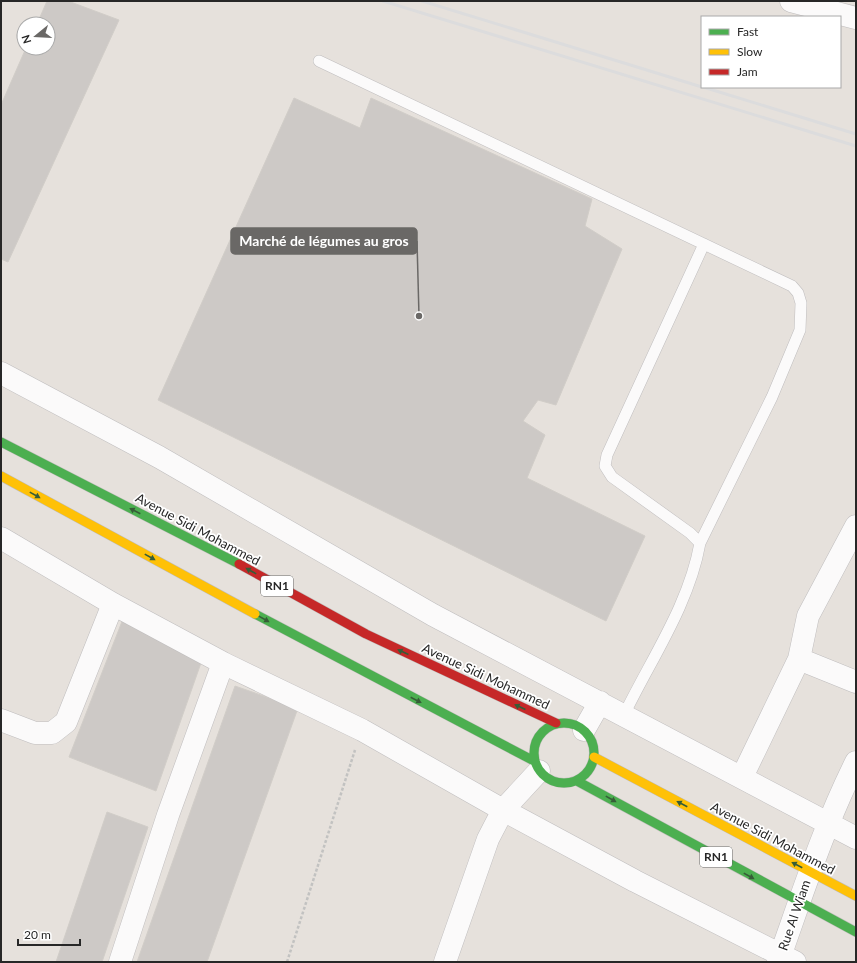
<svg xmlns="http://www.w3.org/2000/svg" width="857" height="963" font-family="Lato,sans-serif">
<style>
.building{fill:#cdc9c6;stroke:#d1cdc8}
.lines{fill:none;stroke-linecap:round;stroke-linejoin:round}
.lane-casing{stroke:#bfbdbe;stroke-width:12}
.street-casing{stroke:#bfbdbe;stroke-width:23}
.fast-casing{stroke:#bfbdbb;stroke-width:10}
.slow-casing{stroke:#bfbdbb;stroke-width:10}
.jam-casing{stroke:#bfbdbb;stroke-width:10}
.path{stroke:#c2c2c1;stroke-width:2.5;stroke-dasharray:3 2;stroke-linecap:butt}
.lane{stroke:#fbfafa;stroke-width:11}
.street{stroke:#fbfafa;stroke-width:22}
.fast{stroke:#4caf50;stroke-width:9}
.slow{stroke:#ffc107;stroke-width:9}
.jam{stroke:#c62828;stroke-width:9}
.rail{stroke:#dcdcdd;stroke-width:3}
.oneway{fill:#365d37}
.labels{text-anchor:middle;stroke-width:3.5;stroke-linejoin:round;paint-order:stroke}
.shield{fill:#fff;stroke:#686868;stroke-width:1}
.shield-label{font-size:12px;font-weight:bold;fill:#272727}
.street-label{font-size:13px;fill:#272727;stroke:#fff}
.leader{fill:none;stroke:#6a6866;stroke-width:1.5}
.callout-dot{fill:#6a6866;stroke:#fff;stroke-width:1.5}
.callout{fill:#6a6866;stroke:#6a6866;stroke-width:1.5}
.callout-label{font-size:14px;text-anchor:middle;font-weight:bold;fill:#fff}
</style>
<rect width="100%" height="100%" fill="#e6e1dc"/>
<path class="building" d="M47 1H68L119 20 8 262 1 259V105L26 48H48V24H37Z
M294 98 360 128 371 98 592 199 585 226 622 249 556 405 538 400 523 421 545 435 527 478 645 536 606 621 158 400Z
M123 619 202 660 156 791 69 757Z
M235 686 298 708 207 962H137Z
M107 812 148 827 102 962H56Z"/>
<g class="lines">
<g class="lane-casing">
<path id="lane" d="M319 61 792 286 798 293 801 303 800 330 772 397 700 543
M624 715C651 659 689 605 700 543L690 533 612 477 605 466 607 455 704 244"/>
</g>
<g class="street-casing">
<path id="street" d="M791 1 856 18
M1 373 159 457 433 615 856 838
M1 538 113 604 223 663 362 730 503 810 635 881 795 962
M799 659 856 682
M1 720 35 733H52L66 722 113 604
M584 730 600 702
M742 777 799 659 808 616 856 526
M120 962 168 815 223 663
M445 962 488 839 503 810 539 771
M778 962C802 895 824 826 856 762"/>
</g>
<g class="fast-casing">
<path id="fast" d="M1 442 239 564
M255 614 534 761
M534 753a30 30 0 1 1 60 0a30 30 0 1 1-60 0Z
M577 781 856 932"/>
</g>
<g class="slow-casing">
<path id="slow" d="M1 476 255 614
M594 757 856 896"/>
</g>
<g class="jam-casing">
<path id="jam" d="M239 564 366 634 556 723"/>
</g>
<path class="path" d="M287 962 355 750"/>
<use href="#lane" class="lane"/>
<use href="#street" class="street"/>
<use href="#fast" class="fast"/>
<use href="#slow" class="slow"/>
<use href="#jam" class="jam"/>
<path class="rail" d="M383 1 856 146
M422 1 702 87
M703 87 856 134"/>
</g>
<defs><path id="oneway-solid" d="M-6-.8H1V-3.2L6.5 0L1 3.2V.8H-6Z"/></defs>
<g class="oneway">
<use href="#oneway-solid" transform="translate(35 495) rotate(29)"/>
<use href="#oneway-solid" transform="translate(135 511) rotate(-153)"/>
<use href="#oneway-solid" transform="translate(150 557) rotate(29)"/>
<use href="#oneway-solid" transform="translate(251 571) rotate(-151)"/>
<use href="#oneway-solid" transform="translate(264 619) rotate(29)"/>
<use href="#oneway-solid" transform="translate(403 652) rotate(-155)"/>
<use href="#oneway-solid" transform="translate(416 700) rotate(27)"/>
<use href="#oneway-solid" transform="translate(520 707) rotate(-155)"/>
<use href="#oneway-solid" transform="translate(611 799) rotate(29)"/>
<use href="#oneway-solid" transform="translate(682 804) rotate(-152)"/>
<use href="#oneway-solid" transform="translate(797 865) rotate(-152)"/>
<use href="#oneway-solid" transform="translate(749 876) rotate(29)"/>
</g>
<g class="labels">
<g class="shield">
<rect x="261" y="576" width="32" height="20" rx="3"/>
<rect x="700" y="847" width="32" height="20" rx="3"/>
</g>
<g class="shield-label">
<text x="277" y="590">RN1</text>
<text x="716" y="861">RN1</text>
</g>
<g class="street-label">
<text transform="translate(198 529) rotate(28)" y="5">Avenue Sidi Mohammed</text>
<text transform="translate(486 676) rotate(25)" y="5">Avenue Sidi Mohammed</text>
<text transform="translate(773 838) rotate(28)" y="5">Avenue Sidi Mohammed</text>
<text transform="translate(794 915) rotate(-71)" y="5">Rue Al Wiam</text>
</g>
</g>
<path class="leader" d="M419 316L417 241"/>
<circle class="callout-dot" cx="419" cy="316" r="4"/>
<rect class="callout" x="231" y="228" width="186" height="26" rx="4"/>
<g class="callout-label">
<text x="324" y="246">Marché de légumes au gros</text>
</g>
<rect width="857" height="963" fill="none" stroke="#272727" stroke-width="4"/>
<rect x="701" y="16" width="140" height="72" fill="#ffffff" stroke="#a9a9a9"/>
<rect x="709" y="29" width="20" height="6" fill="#4caf50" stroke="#a9a9a9"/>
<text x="737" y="36" font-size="12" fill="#272727">Fast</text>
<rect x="709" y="49" width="20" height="6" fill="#ffc107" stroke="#a9a9a9"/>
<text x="737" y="56" font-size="12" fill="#272727">Slow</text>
<rect x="709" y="69" width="20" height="6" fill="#c62828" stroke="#a9a9a9"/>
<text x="737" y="76" font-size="12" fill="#272727">Jam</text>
<g transform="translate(36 36) rotate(252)"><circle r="19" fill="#ffffff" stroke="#a9a9a9"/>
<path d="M0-3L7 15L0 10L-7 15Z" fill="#6a6866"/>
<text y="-6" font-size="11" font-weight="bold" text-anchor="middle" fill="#272727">N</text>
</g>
<path d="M18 939v6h62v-6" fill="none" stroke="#272727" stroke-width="2"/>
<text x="24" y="939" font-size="12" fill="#272727" stroke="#ffffff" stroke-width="3" paint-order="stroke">20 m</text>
</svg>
